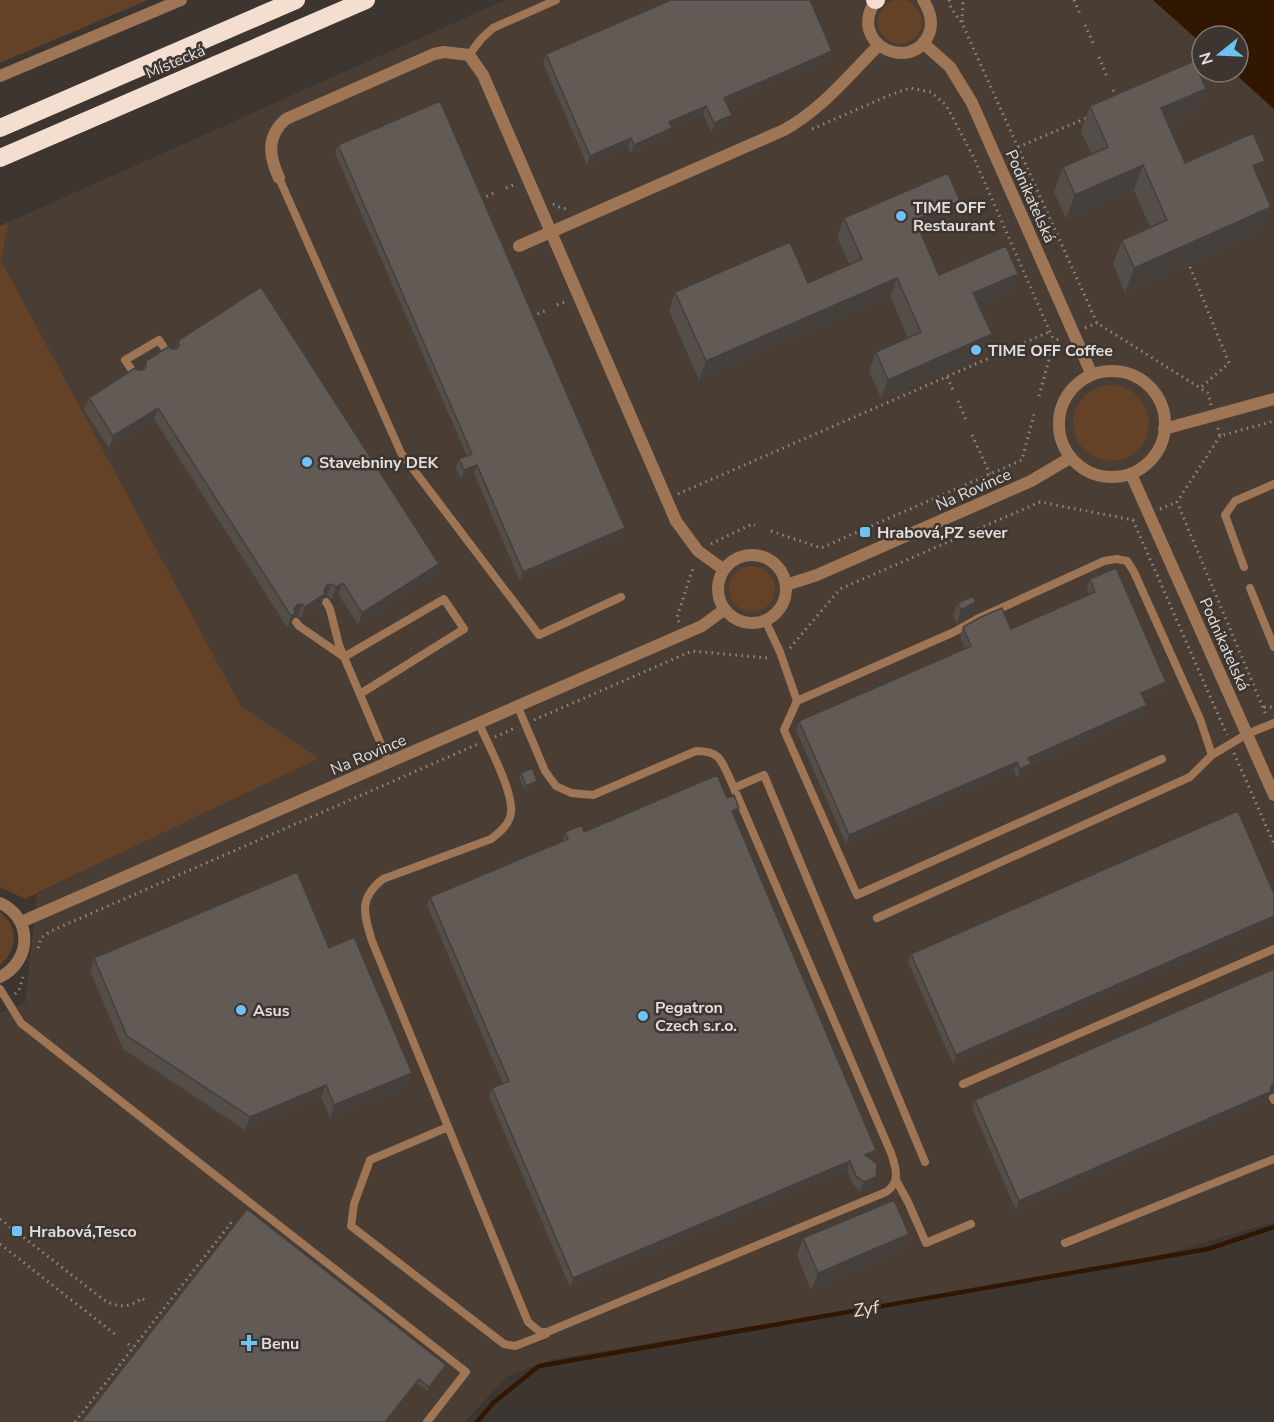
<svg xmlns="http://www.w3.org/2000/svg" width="1274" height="1422" font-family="'Nunito Sans',sans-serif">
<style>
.built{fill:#493d34;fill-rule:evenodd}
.green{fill:#644228}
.water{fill:#321700}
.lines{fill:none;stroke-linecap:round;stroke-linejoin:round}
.stream{stroke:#321700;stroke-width:4.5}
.path{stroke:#8e8884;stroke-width:3;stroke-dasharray:1.5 4.5;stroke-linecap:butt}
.service{stroke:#9e7555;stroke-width:8}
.minor{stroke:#9e7555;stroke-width:12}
.motorway{stroke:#f3decf;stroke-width:18}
.wall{fill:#544e49}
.shaded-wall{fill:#45403c}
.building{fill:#625b55;stroke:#45403c;stroke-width:1.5}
.poi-dot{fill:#70c1f4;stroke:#3c3530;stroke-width:2}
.labels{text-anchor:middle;stroke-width:5;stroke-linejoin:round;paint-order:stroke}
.street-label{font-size:16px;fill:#e3dedb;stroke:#3c3530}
.poi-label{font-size:16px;font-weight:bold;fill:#e3dedb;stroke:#3c3530;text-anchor:start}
.water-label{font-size:18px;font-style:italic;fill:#fedcc4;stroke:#3c3530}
</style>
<rect width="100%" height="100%" fill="#3c3530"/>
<path class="built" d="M505 0H1274V1222L1135 1263 550 1360 506 1377 465 1422H0V1013L25 1003 37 894 318 757 241 706 1 260 9 222ZM1202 36H1238V72H1202Z"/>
<path class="green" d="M878 22a22 22 0 1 1 44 0a22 22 0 1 1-44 0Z
M0 0H148L0 63Z
M9 222 1 260 241 706 319 758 25 899 0 887V226Z
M1073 423a38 38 0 1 1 76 0a38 38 0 1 1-76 0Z
M729 589a23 23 0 1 1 46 0a23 23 0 1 1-46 0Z
M0 912C19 927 18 950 0 965Z"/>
<path class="water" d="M1153 0H1274V109L1233 72H1238V36H1202V44Z"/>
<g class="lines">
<path class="stream" d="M477 1422 493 1403 539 1366 1208 1249 1274 1227"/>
<path class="path" d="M949 0 951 8 962 23 1097 323 1208 393 1211 405
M1074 0 1080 14
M962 22 963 0
M1085 25 1094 45
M1099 57 1107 77
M1113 90 1116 97
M812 129 890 95 910 88 931 92 946 105 974 158 1054 341
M1018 147 1089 117
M506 188 516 184
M481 199 494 193
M553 204 561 208 569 209
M1190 267 1229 363 1200 388
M557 305 567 301
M532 316 545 311
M1085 328 1097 323
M947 377 953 390
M1039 396 1054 341 1061 338
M958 401 967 422
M1218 428 1220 436 1274 421
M972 435 990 474
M1220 436 1177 502 1266 715
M678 494 1049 332
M1160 509 1177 502
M1133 520 1227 735
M771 531 821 548 1022 460 1034 414
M711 544 752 524 755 525
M679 622 677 617 694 565
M790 648 840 589 1040 502 1133 520 1137 518
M1264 707H1274
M534 720 692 651 767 658 770 656
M495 737 517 727
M1234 753 1274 844
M38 948 41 938 51 931 478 744
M15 994 19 990 23 977
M0 1219 104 1300C118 1308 130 1308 142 1298L144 1300
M0 1244 116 1335
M128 1344 133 1348
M75 1422 234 1219"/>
<path class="service" d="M469 55 481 39 493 28 556 0
M279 178 401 453 539 635 621 597
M136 376 125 360 159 340 169 355
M1244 567 1225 515 1235 501 1274 484
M1250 588 1274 647
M326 602 330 609 339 645 389 763
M765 620 780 652 797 701 784 730 857 895 1162 759
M296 622 299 626 344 657 444 599 464 629 360 694
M797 701 954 632 977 619 1104 561 1117 559 1127 561 1134 572 1200 719 1212 755
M479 724C488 744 514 793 511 813 509 825 500 832 491 839L383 879C358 898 364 915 372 941L528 1322 540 1332H547L886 1192C901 1182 896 1168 891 1153L730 779C721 760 720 751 696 751L593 795 571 793 556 786 545 771 518 707
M734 788 764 775 925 1162
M877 918 1190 777 1212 755 1247 734 1274 723
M0 989 21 1023 466 1372 427 1422
M963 1084 1274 949
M1273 1098 1274 1100
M448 1127 370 1160 354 1204 351 1226 504 1344 515 1346 546 1334
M896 1180 908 1202 926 1243 971 1224
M1065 1243 1274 1159"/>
<path class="minor" d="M876 0C845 45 915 76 930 31 933 19 929 9 923 0
M923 43 950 67 972 103 1092 375
M0 76 181 0
M279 178C269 156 266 136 286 119L434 54 444 52 469 55 483 75 676 521 698 551 723 569
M519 246 784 130C822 109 848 76 879 45
M1059 424a53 53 0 1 1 106 0a53 53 0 1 1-106 0Z
M1164 429 1274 399
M1131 474 1274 795
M718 589a34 34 0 1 1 68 0a34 34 0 1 1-68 0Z
M786 585 817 575 1031 481 1070 458
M0 903C33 918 32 961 0 977
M21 922 702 626 725 609"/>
<path class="motorway" d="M875 0H876
M0 128 296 0
M0 158 366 0"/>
</g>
<path class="wall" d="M832 51 829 60 727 104 729 124 711 132 703 114 672 128 669 137 631 153 628 147 587 165 543 63 546 54Z
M1206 89 1197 114 1169 126 1185 163 1259 178 1262 232 1125 292 1113 264 1122 240 1150 227 1134 190 1066 219 1054 192 1063 167 1092 155 1081 131 1090 106Z
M338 145 622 536 520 581 474 473 461 479 456 468 459 459 467 456 335 153Z
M960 201 953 219 921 234 939 275 1012 292 979 306 992 334 985 353 881 398 869 371 876 352 908 338 890 296 699 380 669 311 675 292 808 283 850 265 837 237 844 218Z
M179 340 434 575 358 624 338 594 332 599 327 596H324L321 606 301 618 298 616H294L291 625 287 627 154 419 109 448 84 410 89 398 138 370H143L146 361 171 349H175Z
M1090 579 1166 682 1163 690 1144 699V714L1031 764 1028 773 1017 778 1014 771 846 844 796 730 799 721 965 649 960 636 963 627 1011 629 1089 594 1087 588Z
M958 603 971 615 957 623 953 615Z
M521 773 536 785 525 790 519 777Z
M1238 811 953 1064 908 962 911 954Z
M736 816 735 817 876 1150 872 1159H871L873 1186 860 1191 853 1185 847 1170 570 1287 489 1097 492 1088 503 1084 427 905 430 897 562 841 565 832H584Z
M329 948 412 1073 407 1086 330 1118 321 1097 245 1130 123 1049 90 971 94 958Z
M1271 1092 1267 1100 1016 1210 972 1108 975 1100Z
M909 1234 903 1251 811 1290 797 1255 803 1238Z
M446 1365 444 1369 427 1391 417 1383 81 1422Z"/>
<path class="shaded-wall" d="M832 51 829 60 721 107 724 98Z
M1206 89 1197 114 1152 133 1161 108Z
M706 106 703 114 666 130 669 122Z
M732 115 729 124 711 132 714 123Z
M672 128 669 137 631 153 634 145Z
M631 138 628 147 587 165 590 156Z
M1265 161 1256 186 1253 166Z
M1143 165 1134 190 1066 219 1075 195Z
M960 201 953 219 908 239 915 220Z
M1271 207 1262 232 1125 292 1134 268Z
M1018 274 1012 292 967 312 973 293Z
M897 278 890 296 699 380 706 361Z
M992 334 985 353 881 398 888 380Z
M158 408 154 419 109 448 113 436Z
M477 465 474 473 461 479 464 470Z
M625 528 622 536 520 581 523 572Z
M439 564 434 575 358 624 362 613Z
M343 583 338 594 332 599 336 587Z
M331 584 327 596H324L321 606 301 618 305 607 324 590 327 585Z
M976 602 971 615 957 623 961 610Z
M302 604 298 616H294L291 625 287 627 294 609 297 605Z
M1166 682 1163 690 1138 701 1141 693Z
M1147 705 1144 714 1025 766 1028 758Z
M1017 762 1014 771 846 844 849 835Z
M1031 764 1028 773 1017 778 1020 769Z
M537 781 536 785 525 790 526 786Z
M739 808 736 816 729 819 732 811Z
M1274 916V923L953 1064 956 1055Z
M412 1073 407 1086 330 1118 334 1105Z
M1274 1083V1092L1270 1093 1267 1100 1016 1210 1019 1201 1271 1086Z
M326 1085 321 1097 245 1130 250 1117Z
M876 1150 872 1159 862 1163 865 1155Z
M850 1161 847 1170 570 1287 573 1278Z
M876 1177 873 1186 860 1191 864 1182Z
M909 1234 903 1251 811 1290 818 1273Z
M446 1365 444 1369 427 1391 429 1387Z
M419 1379 417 1383 387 1422H385Z"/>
<path class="building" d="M671 0H810L832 51 724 98 732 115 714 123 706 106 669 122 672 128 634 145 631 138 590 156 546 54Z
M1194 61 1206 89 1161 108 1185 163 1253 133 1265 161 1253 166 1271 207 1134 268 1122 240 1167 220 1143 165 1075 195 1063 167 1108 147 1090 106Z
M440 101 625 528 523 572 477 465 464 470 459 459 472 454 338 145Z
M948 173 960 201 915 220 939 275 1006 246 1018 274 973 293 992 334 888 380 876 352 921 332 897 278 706 361 675 292 790 242 808 283 862 259 844 218Z
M261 287 439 564 362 613 343 583 336 587 331 584 327 585 324 590 325 594 305 607 302 604 297 605 294 609 295 614 291 616 158 408 113 436 89 398 135 368 138 370H143L146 367V361L168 347 171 349H176L179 346V340Z
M1116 568 1166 682 1141 693 1147 705 1028 758 1031 764 1020 769 1017 762 849 835 799 721 971 646 963 627 981 617 1002 608 1011 629 1095 592 1090 579Z
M973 596 976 602 961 610 958 603Z
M532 768 537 781 526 786 521 773Z
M717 775 727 798 734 795 739 808 732 811 876 1150 865 1155 877 1164 876 1177 864 1182 856 1176 850 1161 573 1278 492 1088 509 1081 430 897 568 839 565 832 582 825 584 832Z
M1238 811 1274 894V916L956 1055 911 954Z
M297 872 329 948 354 937 412 1073 334 1105 326 1085 250 1117 127 1036 94 958Z
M1274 969V1083L1271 1086 1270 1092 1019 1201 975 1100Z
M894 1200 909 1234 818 1273 803 1238Z
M247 1209 446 1365 429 1387 419 1379 385 1422H81Z"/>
<g class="poi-dot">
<circle cx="901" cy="216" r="6"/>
<circle cx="976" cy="350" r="6"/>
<circle cx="307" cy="462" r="6"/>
<rect x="859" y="526" width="12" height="12" rx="3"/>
<circle cx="241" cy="1010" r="6"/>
<circle cx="643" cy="1016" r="6"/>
<rect x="11" y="1225" width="12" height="12" rx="3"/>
<path d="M246 1334h6v6h6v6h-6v6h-6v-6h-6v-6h6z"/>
</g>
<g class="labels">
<g class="street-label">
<text transform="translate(175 61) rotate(-23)" y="6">Místecká</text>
<text transform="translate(1031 196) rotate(66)" y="6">Podnikatelská</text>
<text transform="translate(973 489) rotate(-24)" y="6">Na Rovince</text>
<text transform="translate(1225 644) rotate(66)" y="6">Podnikatelská</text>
<text transform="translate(368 754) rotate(-23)" y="6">Na Rovince</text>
</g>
<g class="poi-label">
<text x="913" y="213">TIME OFF<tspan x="913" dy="18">Restaurant</tspan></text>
<text x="988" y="356">TIME OFF Coffee</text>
<text x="319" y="468">Stavebniny DEK</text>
<text x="877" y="538">Hrabová,PZ sever</text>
<text x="655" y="1013">Pegatron<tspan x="655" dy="18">Czech s.r.o.</tspan></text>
<text x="253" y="1016">Asus</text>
<text x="29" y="1237">Hrabová,Tesco</text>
<text x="261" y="1349">Benu</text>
</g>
<g class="water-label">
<text transform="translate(866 1309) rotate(-10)" y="6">Zyf</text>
</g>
</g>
<g transform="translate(1220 54) rotate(252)"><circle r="28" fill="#3c3530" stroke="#7f7974" stroke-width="1.5"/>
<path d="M0-4.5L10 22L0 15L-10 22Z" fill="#70c1f4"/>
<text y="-9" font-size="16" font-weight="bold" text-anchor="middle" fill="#e3dedb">N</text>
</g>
</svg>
